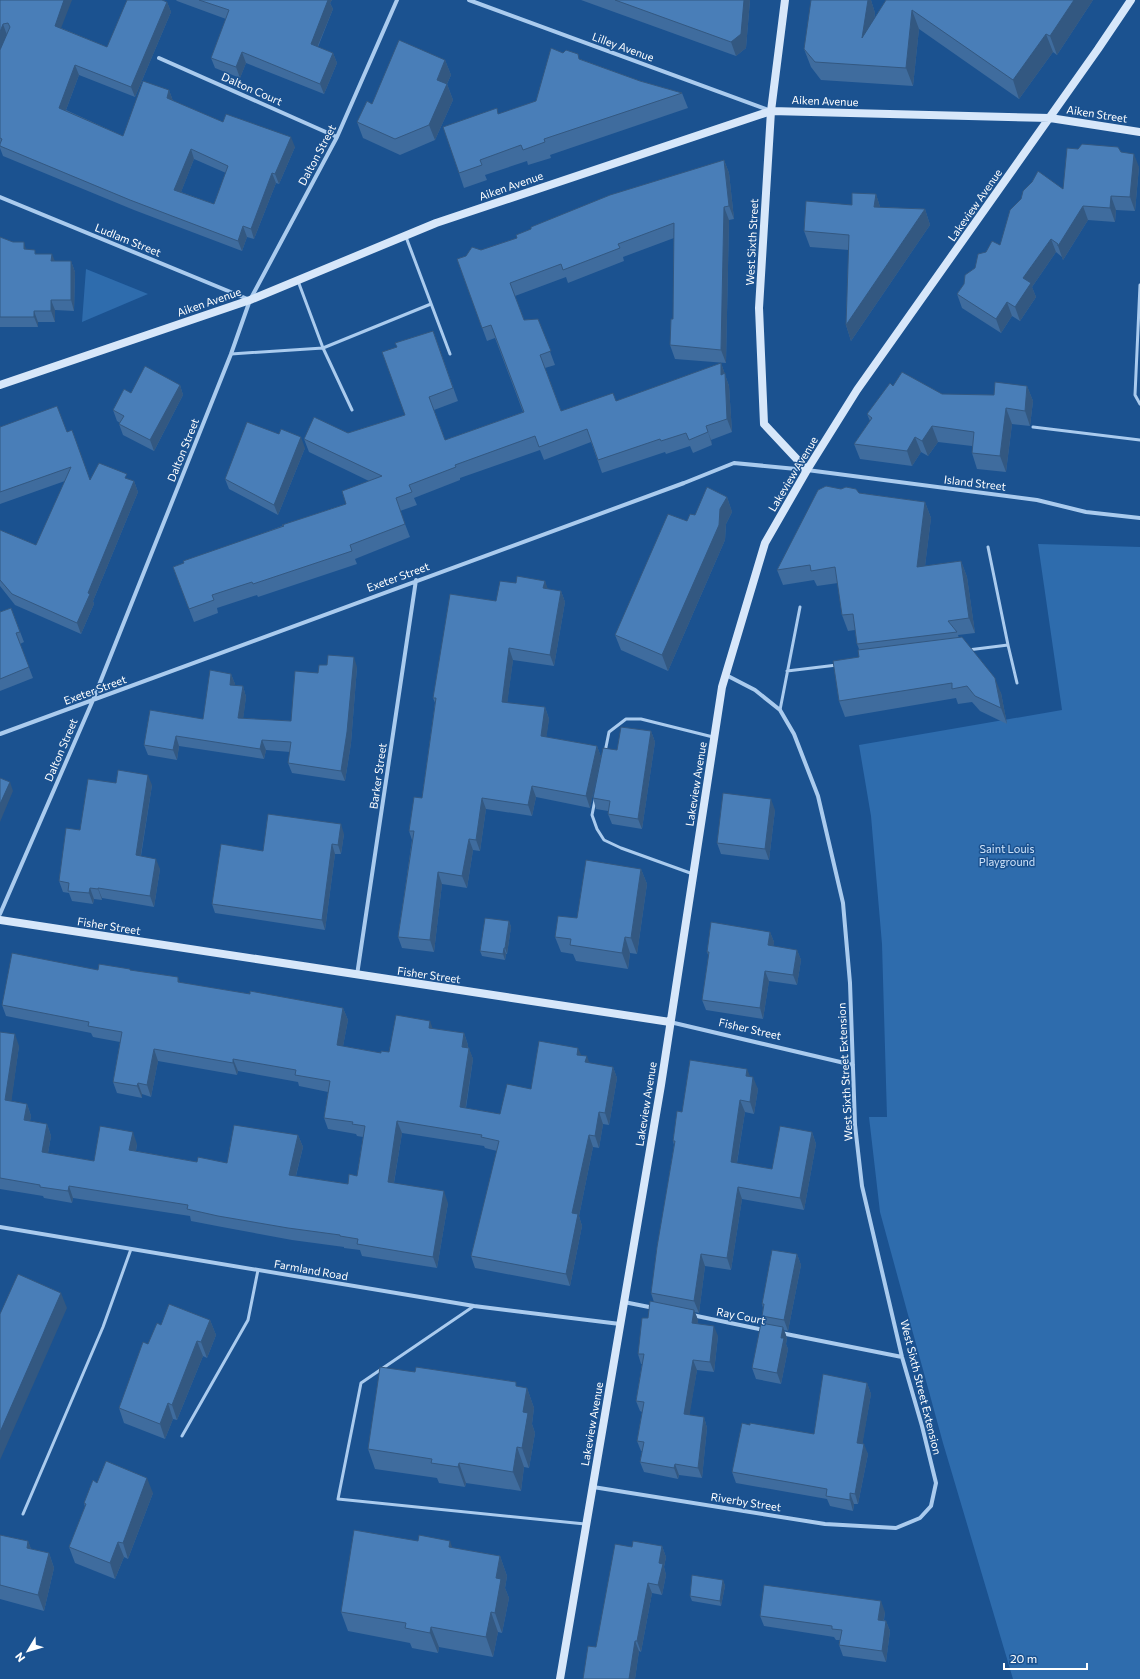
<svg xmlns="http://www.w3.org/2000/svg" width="1140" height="1679" font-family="Commissioner,sans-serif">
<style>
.green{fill:#2e6cad}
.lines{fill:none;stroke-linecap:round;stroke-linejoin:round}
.lane{stroke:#aacbee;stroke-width:3}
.street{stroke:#aacbee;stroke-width:4}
.secondary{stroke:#d7e7fa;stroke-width:8}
.wall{fill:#3f6c9e;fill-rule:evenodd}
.shaded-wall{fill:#335881}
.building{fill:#497eb8;stroke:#335881;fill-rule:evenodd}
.labels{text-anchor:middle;stroke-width:3;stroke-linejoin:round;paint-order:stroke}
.street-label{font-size:11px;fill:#fff;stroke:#1b5290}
.park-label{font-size:11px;fill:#d0e4fa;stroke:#1b5290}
</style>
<rect width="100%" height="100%" fill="#1b5290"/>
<path class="green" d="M86 269 148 294 82 322Z
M1038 544 1140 547V1679H1013L943 1443 880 1212 869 1117H887L882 944 871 816 859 745 1062 710Z"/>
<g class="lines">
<path class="lane" d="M406 237 450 354
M298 281 323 348 352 410
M1140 285 1135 395 1140 404
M231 354 323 348 431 304
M1033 427 1140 440
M1008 645 1017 683
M968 650 1008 645 988 547
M787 671 837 665
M780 710 800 607
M605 752 609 732 626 719H641L713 737
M595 800 592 815 597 829 604 840 621 848 693 874
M474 1306 361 1383 338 1499 585 1524
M182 1436 248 1320 258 1270
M23 1514 103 1327 131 1249"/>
<path class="street" d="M469 0 771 111
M159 58 337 137
M0 197 250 300
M0 734 684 483 734 463 807 470 1037 500 1086 512 1140 518
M0 914 93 700 231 354 250 300 337 137 397 0
M357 975 416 580
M670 1022 853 1065
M0 1227 474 1306 620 1324
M624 1302 654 1308
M692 1315 764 1330
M781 1333 902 1357
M593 1487 825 1524 896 1528 920 1518 931 1506 936 1483 922 1426 902 1357 862 1186 855 1125 850 983 843 903 818 796 794 734 780 710 755 690 726 675"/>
<path class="secondary" d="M785 0 771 111 759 308 764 424 807 470
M0 385 250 300 436 223 771 111 1050 118 1140 132
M0 920 670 1022
M560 1679 661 1085 722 687 765 543 807 470 857 390 1098 49 1131 0"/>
</g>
<path class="wall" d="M0 0 61 28 107 47 167 2 171 12 135 97 79 75 66 110 123 136 169 90 173 101 223 122 295 147 279 184 276 183 254 239 247 237 242 251 134 210 3 156 0 148ZM194 159 226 173 214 204 181 192Z
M176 0H332L330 3 333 9 318 47 333 53 337 63 324 94 246 63 240 78 215 68 211 58 226 19 177 1Z
M581 0H750L746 48 736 56Z
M868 0H871L875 13 874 19 886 0H1093L1057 55 1053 52 1019 99 919 29 913 86 821 80 811 67 804 49Z
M563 53 640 81 682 93 688 108 550 155 551 158 528 165 527 161 485 175 487 180 464 188 459 173 499 114 536 101Z
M445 60 451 75 447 84 453 100 435 140 400 155 363 138 357 122 372 104Z
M1078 149 1121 152 1139 167 1135 211 1116 210 1115 222 1088 220 1063 260 1062 257 1056 252 1032 287 1036 297 1020 321 1012 316 1001 333 962 308 957 294 986 252 1000 245 1063 189Z
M724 160 729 173 734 219 729 220 726 363 675 359 670 345 673 319 674 238 623 257 624 261 568 283 566 277 515 296 524 320 538 319 555 365 545 368 561 411 616 401 721 363 729 386 732 432 711 440 712 445 693 453 690 446 666 454 665 452 602 473 591 442 544 460 540 450 460 478V480L414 498 417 505 400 511 410 537 355 559 357 564 258 597 257 595 217 608 218 613 194 622 173 567 282 526V525L346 504 369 481 309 452 304 439 348 433 405 415 397 347 433 331 458 401 434 410 445 440 523 412 495 338 487 341 457 259 517 238Z
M876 194 880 207 925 209 930 225 851 341 846 325 849 250 810 247 804 231 852 205Z
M0 237 26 250 55 261H71L75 272 74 311 55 310V322H38V327H0Z
M180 385 183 395 154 451 123 435 119 424 120 423 117 421 113 410 131 393Z
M893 386 942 394 994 395 1027 386 1033 401 1030 426 1012 424 1006 472 977 469 972 453V446L938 442 928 456 921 452 912 466 860 459 854 444 870 421 867 414Z
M0 427 67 432 90 480 128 479 134 481 138 492 93 601 94 604 81 634 15 605 0 586V530L36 545 65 481 0 504Z
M305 448 278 515 229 489 225 479Z
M859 493 925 502 931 518 925 566 961 561 967 577 975 633 958 635 959 638 1001 693 1007 724 980 711 972 702 958 704 956 698 845 717 839 701 859 657V649L857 644 855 630 848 631 842 615 838 583 817 586 814 580 783 585 777 570Z
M727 497 732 512 726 524 725 540 668 671 621 650 615 635 687 521 695 515Z
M545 581 547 589 561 591 565 602 554 666 513 660 507 703 545 707 549 719 546 737 597 746 601 757 590 808 536 797 532 816 486 809 480 851 473 850 467 888 442 884 434 952 402 948 398 937 412 840 409 831 422 798 435 703 433 698 496 601 516 583Z
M11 608 24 642 20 644 33 678 0 691V612Z
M357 667 351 743 345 781 292 773 288 763 290 752 266 750 264 759 179 746 177 760 148 755 144 745 203 719 231 674 235 684V685L243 686 246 697 243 718 291 721 318 673Z
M651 731 655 742 642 829 612 824 608 814V811L596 809 593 798 617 750Z
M116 783 152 785 141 856 160 869 154 907 102 898V900L94 899 93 904 72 901 69 893 63 892 59 881Z
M775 810 769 860 721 854 717 843Z
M344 834 341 854H335L325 930 215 913 212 904 263 851Z
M641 869 647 884 637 954 630 953 628 969 576 961 573 954 561 952 555 937 577 918Z
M509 921 511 927 507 954H506L505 960 482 956 480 951Z
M770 932 774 942 773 946 797 950 801 960 797 985 769 981 763 1019 706 1010 702 1000 709 957 707 952Z
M130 969V971L180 983 343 1008 348 1020 343 1046 381 1053 389 1052 433 1029 464 1033 468 1045V1047L473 1059 466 1108 500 1114 531 1089 581 1055 589 1063 613 1067 617 1078 609 1125 603 1124 599 1148 593 1147 579 1216 582 1226 570 1286 475 1268 471 1256 497 1151 485 1148 484 1146 402 1133 394 1183 448 1203 437 1268 362 1256 360 1250 344 1248V1247L292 1240 222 1227 191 1221 190 1216 73 1198 72 1203 44 1198 43 1196 0 1189V1032L19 1046 11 1101 27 1104 31 1116 30 1121 47 1124 51 1136 48 1153 94 1161 137 1144 136 1151 197 1162 227 1163 298 1135 303 1147 296 1176 348 1184 357 1176 363 1137 357 1136 356 1134 328 1129 324 1118 328 1092 299 1086 298 1082 238 1071 237 1075 158 1061 151 1097 142 1094V1098L117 1093 113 1082 120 1042 93 1037 91 1033 6 1016 2 1005 98 970Z
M750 1077 758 1089 754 1114 745 1112 737 1163 772 1169 812 1132 816 1144 804 1210 742 1199 731 1270 705 1266 699 1313 695 1312 698 1320 697 1324 718 1336 714 1372 697 1370 689 1415 704 1417 707 1428 702 1478 679 1475 678 1479 644 1472 640 1462 642 1451H641L637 1441 642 1412 640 1411 636 1401 642 1364H641L638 1354 648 1318 654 1302 651 1293 674 1145 673 1141 682 1112Z
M797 1254 801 1265 788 1331 784 1330 787 1338 786 1344 788 1349 781 1384 756 1379 752 1368 765 1324 762 1316 763 1308 762 1304Z
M210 1320 216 1335 207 1358 203 1356 177 1420 173 1419 165 1439 124 1423 119 1408 148 1344 161 1325Z
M867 1383 871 1394 862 1444 868 1454 858 1504H854L853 1511 830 1506 827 1499 736 1483 732 1472 814 1434Z
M518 1387 527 1388 534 1408 532 1424 535 1433 529 1468 524 1467 521 1491 466 1483 465 1487 439 1483 437 1478 375 1469 368 1449Z
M153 1493 128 1559 124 1557 115 1579 75 1563 69 1547 85 1507 84 1503Z
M0 1535 28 1541 31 1549 49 1553 54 1568 44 1611 0 1599Z
M662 1546 666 1557 664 1567 666 1575 662 1595 652 1593 641 1652 639 1651 635 1679H583L596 1647 632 1547Z
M453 1548 500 1556 507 1576 505 1588 509 1598 502 1633 498 1632 493 1657 439 1647 438 1653 412 1648 410 1643 348 1631 341 1612Z
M723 1580 725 1586 721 1606 692 1601 690 1596Z
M885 1612 884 1620 886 1621 890 1631 886 1662 843 1656 839 1645 840 1640H836L834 1637 764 1626 760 1616Z"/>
<path class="shaded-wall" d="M64 0H72L58 36 55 26Z
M326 0H332L330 3 333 9 314 55 311 44Z
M744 0H750L746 48 736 56 731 42Z
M868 0H871L875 13 869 56 862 38Z
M1074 0H1093L1057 55 1050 36Z
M167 2 171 12 135 97 131 87Z
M912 10 919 29 913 86 906 68Z
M3 24 7 35 0 51V32Z
M1046 34 1053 52 1019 99 1013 80Z
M242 52 246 63 240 78 236 67Z
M333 53 337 63 324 94 320 84Z
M445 60 451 75 446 86 447 84 453 100 435 140 429 125 437 80Z
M75 65 79 75 63 118 59 108Z
M169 90 173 101 167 98Z
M291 137 295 147 279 184 275 174Z
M191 149 194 159 178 200 174 190Z
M1134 154 1139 167 1135 211 1130 197Z
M724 160 729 173 734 219 729 206Z
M272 173 276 183 254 239 251 229Z
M876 194 881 210 874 207Z
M1111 196 1116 210 1115 222 1110 208Z
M1083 206 1088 220 1063 260 1058 246Z
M724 207 729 220 726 363 721 350Z
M925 209 930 225 851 341 846 325Z
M243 226 247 237 242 251 238 241Z
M1051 239 1056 252 1032 287 1036 297 1020 321 1015 307 1023 278Z
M24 242 27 253 24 249Z
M52 254 56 264 51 261Z
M71 261 75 272 74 311 71 300Z
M51 300 55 310V322L51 311Z
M1007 302 1012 316 1001 333 996 319Z
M34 311 38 322V327L34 317Z
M721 363 729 386 732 432 727 419 721 375Z
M180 385 183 395 154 451 150 440Z
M1027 386 1033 401 1030 426 1025 411Z
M1006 408 1012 424 1006 472 1000 456Z
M706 426 711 440 712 445 708 432Z
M932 426 938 442 928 456 922 441Z
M301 437 305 448 278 515 274 505Z
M915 437 921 452 912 466 907 451Z
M134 481 138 492 93 601 94 604 81 634 77 623 88 593Z
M727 497 732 512 726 524 725 540 668 671 662 655 720 509Z
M925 502 931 518 923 582 917 567Z
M961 561 967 577 975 633 969 618Z
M545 581 549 592 543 588Z
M561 591 565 602 554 666 550 655Z
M509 648 513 660 506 713 502 702Z
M354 657 357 667 351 743 345 781 341 771Z
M231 674 235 684 234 695 230 685Z
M995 678 1001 693 1007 724 1001 708Z
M243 686 246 697 242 728 238 718Z
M545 707 549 719 545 748 541 736Z
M651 731 655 742 642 829 638 819Z
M176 736 179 746 177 760 173 750Z
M262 740 266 750 264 759 260 749Z
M597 746 601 757 590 808 586 796Z
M148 775 152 785 139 866 136 855Z
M10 782 13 791 0 822V804Z
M532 786 536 797 532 816 528 805Z
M482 798 486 809 480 851 476 840Z
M771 799 775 810 769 860 765 849Z
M341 824 344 834 341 854 338 845Z
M469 839 473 850 467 888 462 876Z
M332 844 335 854 325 930 322 920Z
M156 859 160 869 154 907 150 896Z
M641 869 647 884 637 954 631 938Z
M438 872 442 884 434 952 430 940Z
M90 888 94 899 93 904 89 893Z
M98 888 102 898V900L98 889Z
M509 921 511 927 507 954 505 948Z
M770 932 774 942 772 956 768 945Z
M625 937 630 953 628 969 622 953Z
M504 948 506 954 505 960 503 954Z
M797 950 801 960 797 985 793 975Z
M765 971 769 981 763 1019 760 1008Z
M178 977 183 989 178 982Z
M343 1008 348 1020 341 1057 337 1045Z
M430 1021 434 1032 429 1028Z
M464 1033 468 1045 466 1058 462 1047Z
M15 1034 19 1046 10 1112 5 1100Z
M469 1048 473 1059 464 1118 460 1107Z
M578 1048 583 1059 577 1055Z
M154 1049 158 1061 151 1097 147 1085Z
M587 1056 591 1068 585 1062Z
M233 1059 238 1071 237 1075 233 1063Z
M613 1067 617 1078 609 1125 605 1113Z
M747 1069 752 1081 746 1076Z
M753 1077 758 1089 754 1114 750 1102Z
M138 1083 142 1094V1098L137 1086Z
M740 1100 745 1112 735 1174 731 1162Z
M27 1104 31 1116 28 1132 24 1120Z
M599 1112 603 1124 599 1148 595 1136Z
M397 1121 402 1133 392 1194 388 1182Z
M47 1124 51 1136 46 1164 42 1152Z
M133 1132 137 1144 134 1161 129 1150Z
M812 1132 816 1144 804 1210 800 1198Z
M298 1135 303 1147 293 1187 289 1175Z
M589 1135 593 1147 579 1216 582 1226 570 1286 566 1274 572 1213Z
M69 1186 73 1198 72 1203 68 1191Z
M738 1187 742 1199 731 1270 727 1258Z
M444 1191 448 1203 437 1268 433 1257Z
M701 1254 705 1266 699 1313 694 1301Z
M797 1254 801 1265 788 1331 784 1320Z
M61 1293 67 1308 0 1460V1432Z
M694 1310 698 1320 696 1334 692 1323Z
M210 1320 216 1335 207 1358 201 1342Z
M714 1326 718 1336 714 1372 710 1362Z
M783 1327 787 1338 786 1344 788 1349 781 1384 777 1373 781 1338Z
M197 1341 203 1356 177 1420 172 1405Z
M693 1360 697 1370 688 1425 684 1414Z
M867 1383 871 1394 861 1453 857 1443Z
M527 1388 534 1408 532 1424 535 1433 529 1468 522 1448 523 1412Z
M168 1403 173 1419 165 1439 160 1424Z
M704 1417 707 1428 702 1478 698 1468Z
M864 1444 868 1454 858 1504 855 1494Z
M517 1447 524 1467 521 1491 513 1472Z
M459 1463 466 1483 465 1487 458 1467Z
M675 1464 679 1475 678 1479 674 1468Z
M147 1478 153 1493 128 1559 123 1543Z
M850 1493 854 1504 853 1511 850 1500Z
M28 1541 34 1557 27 1548Z
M450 1541 457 1561 449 1547Z
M118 1542 124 1557 115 1579 110 1563Z
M662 1546 666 1557 664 1567 666 1575 662 1595 658 1585 659 1563Z
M49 1553 54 1568 44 1611 38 1595Z
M500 1556 507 1576 505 1588 509 1598 502 1633 495 1613 496 1578Z
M723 1580 725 1586 721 1606 720 1601Z
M648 1583 652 1593 641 1652 637 1641Z
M881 1601 885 1612 882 1630 878 1620Z
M491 1612 498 1632 493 1657 486 1637Z
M886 1621 890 1631 886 1662 882 1651Z
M431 1627 439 1647 438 1653 430 1633Z
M635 1641 639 1651 635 1679H629Z"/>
<path class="building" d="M0 0H64L55 26 107 47 127 0H162L167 2 131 87 75 65 59 108 123 136 143 81 169 90 167 98 223 122 226 114 291 137 275 174 272 173 251 229 243 226 238 241 130 200 0 146V144L2 139 0 138V50L10 27 8 23 3 24 0 32ZM191 149 228 166 214 204 174 190Z
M199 0H328L311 44 333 53 320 84 242 52 236 67 211 58 229 10Z
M615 0H744L741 34 731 42Z
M811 0H868L862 38 886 0H1074L1050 36 1046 34 1013 80 912 10 906 68 815 62 804 49Z
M399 40 445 60 437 80 447 84 429 125 395 139 357 122 367 101 372 104Z
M551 48 563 53 566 50 578 54 579 59 640 81 682 93 544 139 545 142 523 150 521 145 480 160 482 165 459 173 443 127 497 108 498 114 536 101Z
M1082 144 1118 147 1121 152 1134 154 1130 197 1111 196 1110 208 1083 206 1058 246V244L1051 239 1023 278 1031 283 1015 307 1007 302 996 319 957 294 964 284 965 275 975 268 978 254 986 252 992 241 1000 245 1010 210 1021 199 1023 191 1032 182 1038 171 1063 189 1067 148 1078 149Z
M724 160 729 206 724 207 721 350 670 345 671 319H673L674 223 618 244 620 248 563 270 561 264 510 283 524 320 538 319 551 351 540 355 561 411 613 393 616 401 721 363V375L725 373 727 419 706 426 708 432 689 440 686 433 661 441 660 439 598 460 587 429 539 447 535 436 455 465 456 467 409 485 412 492 396 498 405 524 350 545 352 551 253 584 252 582 212 595 214 600 189 609 173 567 184 563 183 561 284 526 282 525 346 504 342 491 382 476 304 439 314 417 348 433 405 415 382 352 397 347 395 343 433 331 453 388 429 397 445 440 524 412 491 325 482 328 457 259 466 256 472 247 481 250 517 238 516 235 531 229V227L610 195Z
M852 193 876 194 874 207 925 209 846 325 849 235 804 231 806 201 852 205Z
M0 237 13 242H24V249L35 250V254H52L51 261H71V300H51V311H34V317H0Z
M145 366 180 385 150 440 119 424 124 416 113 410 124 389 131 393Z
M902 372 942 394 994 395 995 382 1027 386 1025 411 1006 408 1000 456 972 453 974 432 932 426 922 441 915 437 907 451 854 444 872 418 867 414 890 383 893 386Z
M57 406 67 432 72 430 90 480 99 463 127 474 125 478 134 481 88 593 90 594 77 623 12 594 0 580V530L36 545 71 467 0 492V427Z
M247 422 279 434 281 429 301 437 274 505 225 479Z
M826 486 841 489 846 487 856 489 859 493 925 502 917 567 961 561 969 618 948 621 957 632 857 644 853 614 842 615 835 567 811 571 810 565 777 570 818 490Z
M707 487 727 497 720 509 719 525 662 655 615 635 668 514 687 521 690 514 695 515Z
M517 576 545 581 543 588 561 591 550 655 509 648 502 702 545 707 541 736 597 746 586 796 532 786 528 805 482 798 476 840 469 839 462 876 438 872 430 940 398 937 414 831H409L414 797 422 798 436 698H433L450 594 496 601 500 581 516 583Z
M11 608 20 632 16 633 29 667 0 679V612Z
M962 637 995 678 1001 708 975 696 967 686 952 689V683L839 701 833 661 859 657 858 650Z
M328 655 354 657 347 732 341 771 288 763 291 742 262 740 260 749 176 736 173 750 144 745 150 710 203 719 210 670 231 674 230 685 243 686 238 718 291 721 295 671 318 673 319 665H327Z
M621 727 651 731 638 819 608 814 610 801 593 798 603 748 617 750Z
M118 770 148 775 136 855 156 859 150 896 98 888V889L90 888 89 893 68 891 69 883 59 881 66 828 80 830 88 779 116 783Z
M0 778 10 782 0 804Z
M723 793 771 799 765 849 717 843Z
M268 814 341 824 338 845 332 844 322 920 212 904 221 844 263 851Z
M586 860 641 869 631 938 625 937 622 953 570 945 571 939 555 937 558 916 577 918Z
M485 918 509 921 505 948H504L503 954 480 951Z
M711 922 770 932 768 945 797 950 793 975 765 971 760 1008 702 1000 709 952H707Z
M12 953 98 970 99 964 130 969V970L178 977V982L250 994V991L343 1008 337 1045 381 1053V1051L389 1052 396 1015 430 1021 429 1028 464 1033 462 1047 469 1048 460 1107 500 1114 507 1084 531 1089 539 1041 578 1048 577 1055 587 1056 585 1062 613 1067 605 1113 599 1112 595 1136 589 1135 572 1213 578 1214 566 1274 471 1256 499 1141 481 1137 482 1135 397 1121 388 1182 444 1191 433 1257 357 1244 358 1239 340 1236V1235L288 1228 218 1216 187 1209 188 1205 69 1186 68 1191 40 1187V1185L0 1178V1032L15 1034 5 1100 27 1104 24 1120 47 1124 42 1152 94 1161 100 1126 133 1132 129 1150 197 1162 198 1157 227 1163 234 1125 298 1135 289 1175 348 1184 349 1174 357 1176 365 1126 352 1124 353 1122 324 1118 330 1081 295 1075 296 1070 233 1059V1063L154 1049 147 1085 138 1083 137 1086 113 1082 122 1032 88 1026 89 1022 2 1005Z
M690 1060 747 1069 746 1076 753 1077 750 1102 740 1100 731 1162 772 1169 780 1126 812 1132 800 1198 738 1187 727 1258 701 1254 694 1301 651 1293 657 1247 675 1141H673L677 1111 682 1112Z
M772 1250 797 1254 784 1320 762 1316 764 1304H762Z
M18 1274 61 1293 0 1432V1314Z
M650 1301 694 1310 692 1323 714 1326 710 1362 693 1360 684 1414 704 1417 698 1468 675 1464 674 1468 640 1462 644 1442 637 1441 644 1402 636 1401 644 1354H638L642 1318H648Z
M169 1304 210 1320 201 1342 197 1341 172 1405 168 1403 160 1424 119 1408 143 1342 148 1344 157 1323 161 1325Z
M761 1323 783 1327 781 1338H784L777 1373 752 1368Z
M380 1367 415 1372 416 1367 516 1382V1386L527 1388 523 1412 528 1413 522 1448 517 1447 513 1472 459 1463 458 1467 431 1463 432 1459 368 1449Z
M823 1374 867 1383 857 1443 864 1444 855 1494 850 1493V1500L826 1496 827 1489 732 1472 742 1423 750 1425V1423L814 1434Z
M106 1461 147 1478 123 1543 118 1542 110 1563 69 1547 86 1504 84 1503 93 1480 97 1483Z
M354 1530 418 1541 419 1535 450 1541 449 1547 500 1556 496 1578 501 1579 495 1613 491 1612 486 1637 431 1627 430 1633 405 1628 406 1623 341 1612Z
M0 1535 28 1541 27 1548 49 1553 38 1595 0 1585Z
M633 1541 662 1546 659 1563 663 1564 658 1585 648 1583 637 1641H635L629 1679H583L588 1646 596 1647 615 1544 632 1547Z
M692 1575 723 1580 720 1601 690 1596Z
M764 1585 881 1601 878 1620 886 1621 882 1651 839 1645 842 1630 832 1629V1626L760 1616Z"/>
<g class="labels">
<g class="street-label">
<text transform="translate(623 47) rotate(20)" y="4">Lilley Avenue</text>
<text transform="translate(252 89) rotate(24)" y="4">Dalton Court</text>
<text transform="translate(825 101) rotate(2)" y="4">Aiken Avenue</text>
<text transform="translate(1097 114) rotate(9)" y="4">Aiken Street</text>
<text transform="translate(317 155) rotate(-62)" y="4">Dalton Street</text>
<text transform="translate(511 186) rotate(-19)" y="4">Aiken Avenue</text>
<text transform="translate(975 205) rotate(-55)" y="4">Lakeview Avenue</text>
<text transform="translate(128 240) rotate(22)" y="4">Ludlam Street</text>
<text transform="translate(752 242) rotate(-87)" y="4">West Sixth Street</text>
<text transform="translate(209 302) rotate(-19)" y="4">Aiken Avenue</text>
<text transform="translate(183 450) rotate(-68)" y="4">Dalton Street</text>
<text transform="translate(793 474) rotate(-59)" y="4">Lakeview Avenue</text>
<text transform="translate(975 483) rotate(7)" y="4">Island Street</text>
<text transform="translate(398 577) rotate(-20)" y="4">Exeter Street</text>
<text transform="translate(95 690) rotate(-20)" y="4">Exeter Street</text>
<text transform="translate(61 750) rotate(-67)" y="4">Dalton Street</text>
<text transform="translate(378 776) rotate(-82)" y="4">Barker Street</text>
<text transform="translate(696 784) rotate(-81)" y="4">Lakeview Avenue</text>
<text transform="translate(109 926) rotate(9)" y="4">Fisher Street</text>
<text transform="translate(429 975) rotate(8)" y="4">Fisher Street</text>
<text transform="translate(750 1029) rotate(13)" y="4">Fisher Street</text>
<text transform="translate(845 1072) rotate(-93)" y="4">West Sixth Street Extension</text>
<text transform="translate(646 1104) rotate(-81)" y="4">Lakeview Avenue</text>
<text transform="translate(311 1270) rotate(10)" y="4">Farmland Road</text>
<text transform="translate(741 1316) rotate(11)" y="4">Ray Court</text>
<text transform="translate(921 1387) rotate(76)" y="4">West Sixth Street Extension</text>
<text transform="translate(592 1424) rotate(-80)" y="4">Lakeview Avenue</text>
<text transform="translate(746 1502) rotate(9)" y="4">Riverby Street</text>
</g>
<g class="park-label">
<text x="1007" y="853">Saint Louis<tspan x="1007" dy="13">Playground</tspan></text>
</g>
</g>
<g transform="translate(28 1651) rotate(232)" stroke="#1b5290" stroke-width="3" paint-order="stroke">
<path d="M0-3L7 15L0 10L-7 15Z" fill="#ffffff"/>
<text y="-6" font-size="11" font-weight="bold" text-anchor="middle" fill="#ffffff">N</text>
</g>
<path d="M1004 1663v6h83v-6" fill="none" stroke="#ffffff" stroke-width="2"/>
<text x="1010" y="1663" font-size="12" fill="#ffffff" stroke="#1b5290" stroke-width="3" paint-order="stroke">20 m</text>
</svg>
